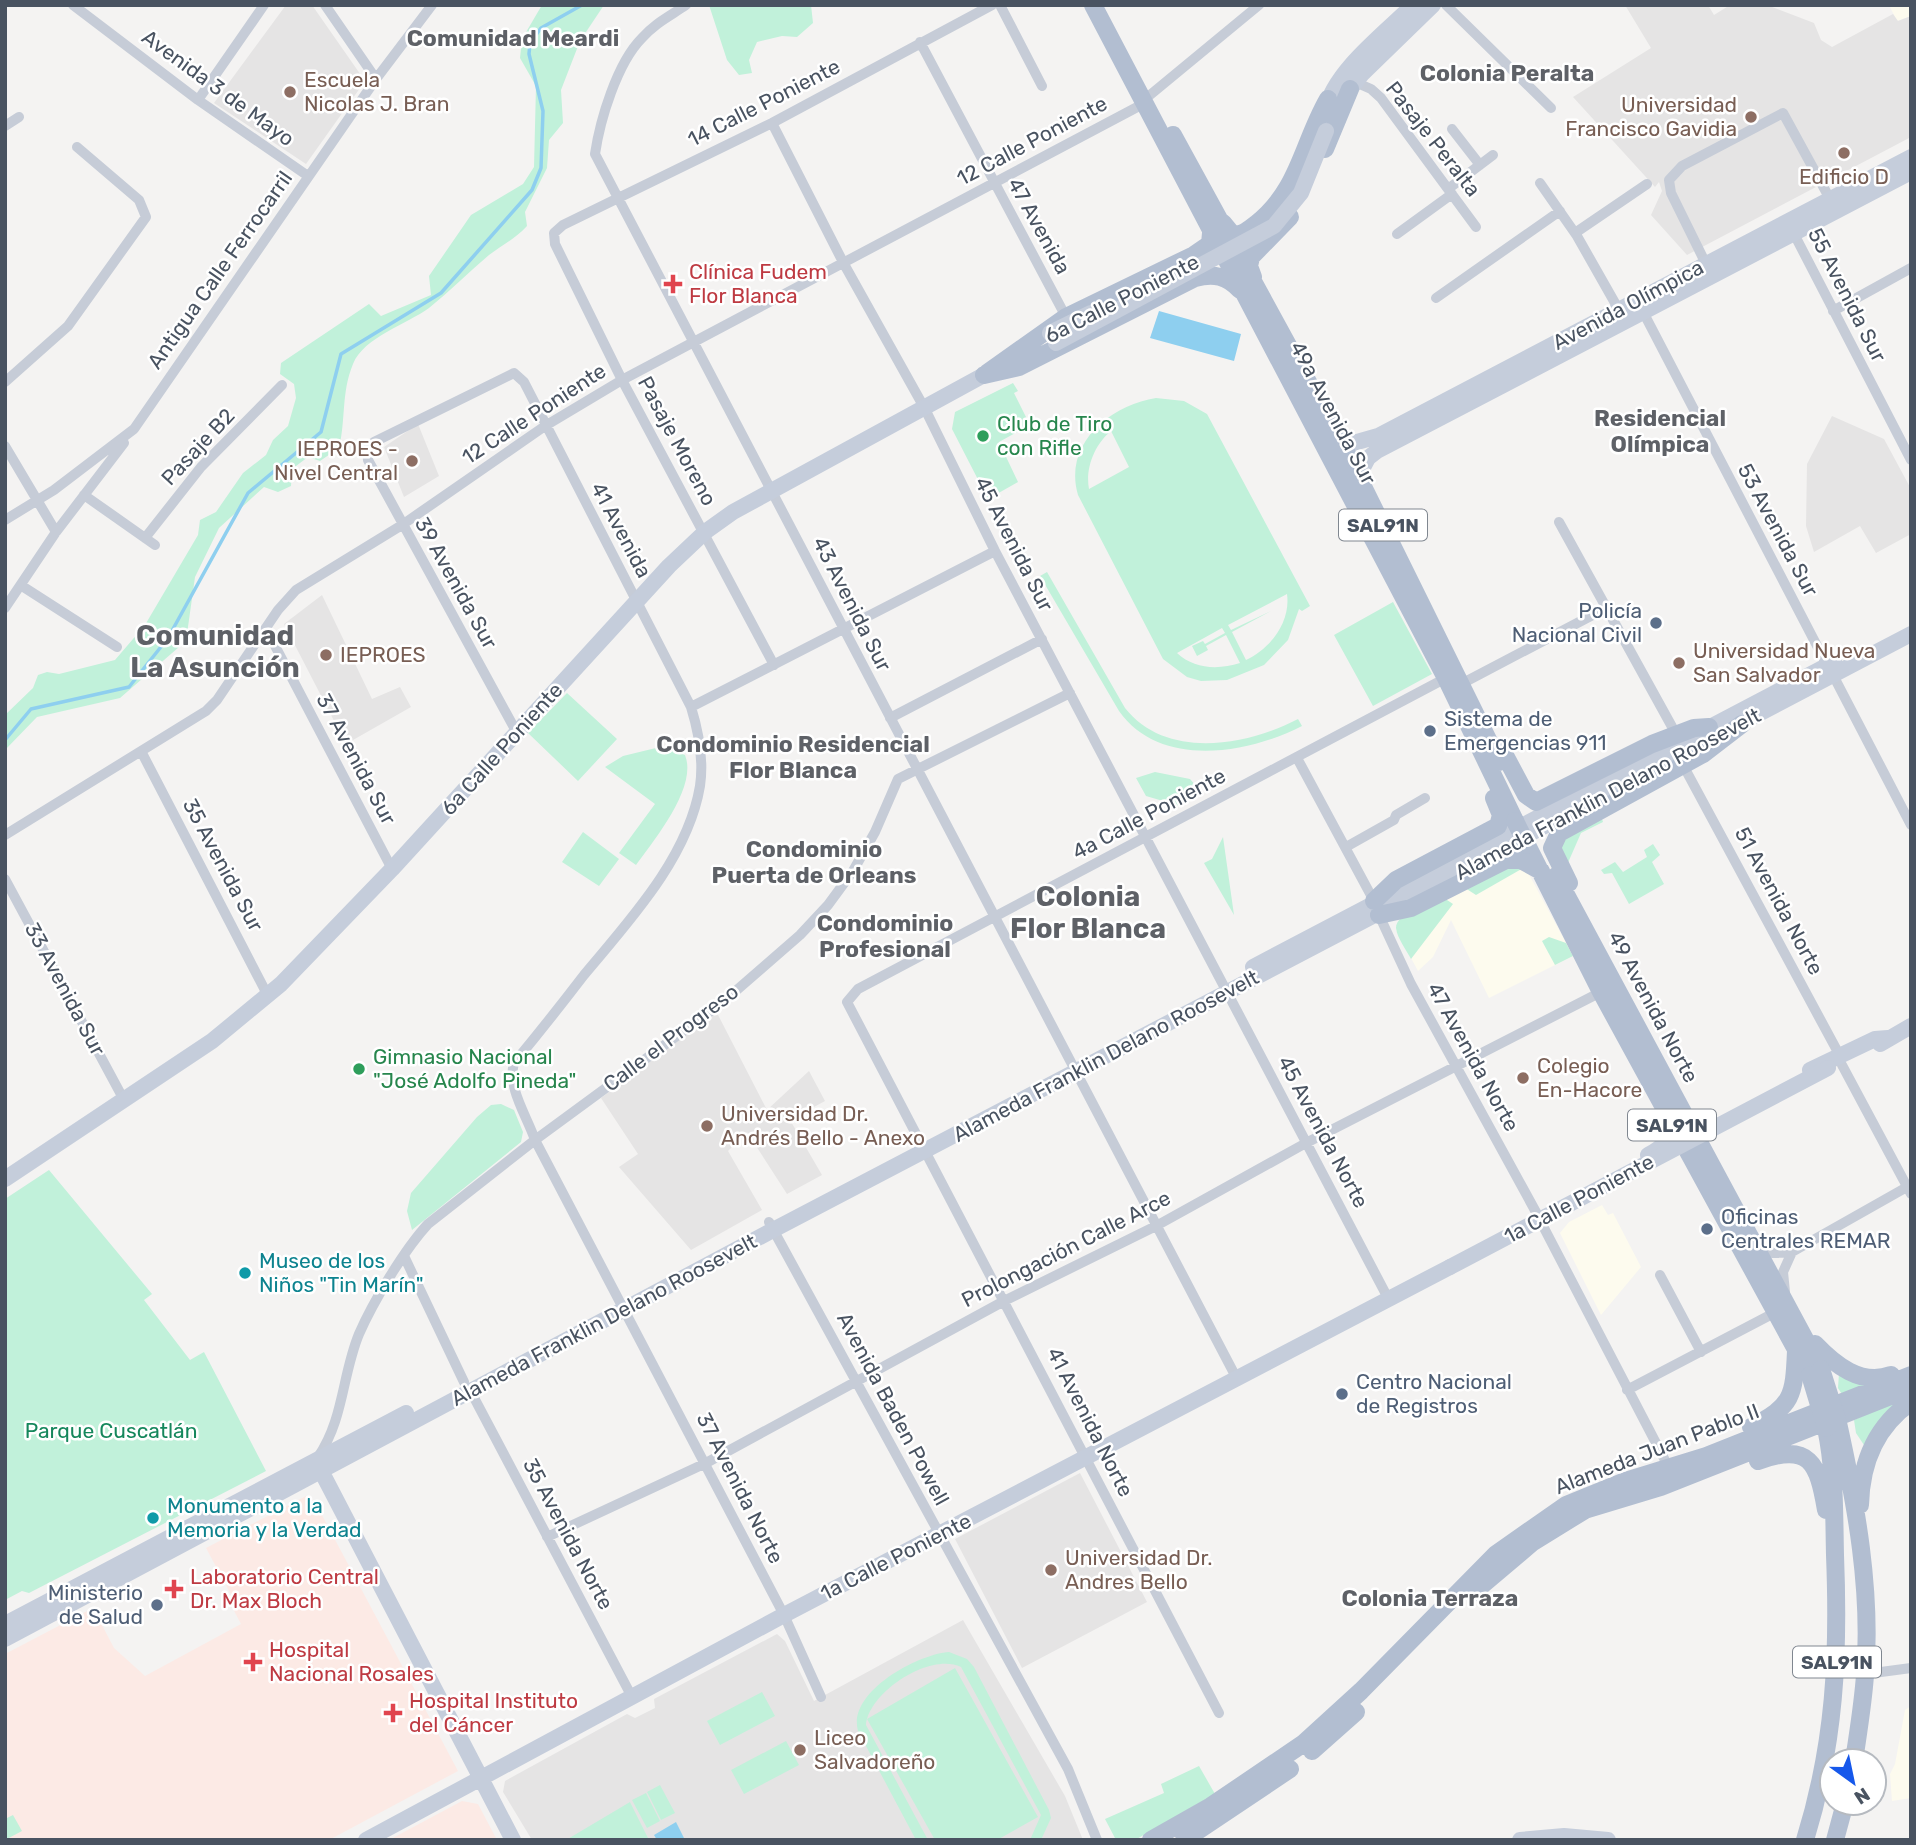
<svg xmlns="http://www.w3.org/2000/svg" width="1916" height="1845" font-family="Rubik,sans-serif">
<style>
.commercial{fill:#fdfbee}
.education{fill:#e5e4e4}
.medical{fill:#fceae5}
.green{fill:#c1f1da;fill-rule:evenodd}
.water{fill:#8ecfef}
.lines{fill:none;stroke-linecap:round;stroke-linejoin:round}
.stream{stroke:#8ecfef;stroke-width:3.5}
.street{stroke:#c6ccd7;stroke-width:10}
.secondary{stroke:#c5cddb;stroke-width:16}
.primary{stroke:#b2bed1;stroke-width:18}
.secondary-bridge{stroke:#c5cddb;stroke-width:16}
.primary-bridge{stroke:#b2bed1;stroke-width:18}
.education-dot{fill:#8d6e63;stroke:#fff;stroke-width:2.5}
.health-dot{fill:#e0444e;stroke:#fff;stroke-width:2.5}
.leisure-dot{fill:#2e9e5b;stroke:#fff;stroke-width:2.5}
.service-dot{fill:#5c6f8a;stroke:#fff;stroke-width:2.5}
.culture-dot{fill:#0f9aa8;stroke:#fff;stroke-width:2.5}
.labels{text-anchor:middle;stroke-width:5;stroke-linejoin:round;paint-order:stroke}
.shield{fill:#fff;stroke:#808790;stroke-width:2}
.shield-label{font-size:19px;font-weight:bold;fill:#495361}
.education-label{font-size:21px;fill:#785e54;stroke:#fff;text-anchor:start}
.street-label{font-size:21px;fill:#495361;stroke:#fff}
.health-label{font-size:21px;fill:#be3a42;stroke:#fff;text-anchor:start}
.leisure-label{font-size:21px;fill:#27864d;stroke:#fff;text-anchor:start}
.service-label{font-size:21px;fill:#4e5e75;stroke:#fff;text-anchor:start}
.culture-label{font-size:21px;fill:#0d838f;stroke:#fff;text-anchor:start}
.park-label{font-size:21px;fill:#15875c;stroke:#fff}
.neighbourhood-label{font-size:23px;font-weight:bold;fill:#5e6167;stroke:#fff}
.district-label{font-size:28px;font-weight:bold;fill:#5e6167;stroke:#fff}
</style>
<rect width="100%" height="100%" fill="#f4f3f2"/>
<path class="commercial" d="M1889 5H1911V16L1897 21Z
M1525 867 1573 956 1489 998 1451 920 1433 957 1418 971 1396 930 1400 920 1409 912Z
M1602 1205 1608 1215 1613 1213 1641 1267 1601 1315 1560 1233 1569 1222Z
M1911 1706V1798L1892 1801 1890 1774 1895 1764 1905 1710Z"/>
<path class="education" d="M286 5H312L365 81 306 164 214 103Z
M1625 5H1708L1714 15 1730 5H1767L1814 23 1821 40 1832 47 1893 14 1898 21 1911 16V137L1687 255 1651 215 1662 191 1659 182 1655 187 1573 97 1651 48Z
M1832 416 1884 439 1911 489V534L1876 553 1860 526 1814 552 1806 526 1807 464Z
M418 424 439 476 404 497 384 447Z
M322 595 372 699 400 687 411 707 346 744 284 624Z
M716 1011 767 1110 809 1071 825 1101 790 1120 822 1175 787 1194 747 1132 728 1151 762 1210 691 1250 619 1167 638 1154 601 1098Z
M1080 1473 1147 1602 1022 1668 955 1539Z
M963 1620 1065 1796 1083 1840H532L503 1792 505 1781 627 1714 635 1718 655 1708 654 1699 777 1634 785 1641 814 1701Z"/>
<path class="medical" d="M306 1496 315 1502 458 1771 329 1840H5V1654L93 1608 114 1648 145 1676 241 1624 231 1605 235 1602 206 1548Z
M462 1801 478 1804 497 1840H389Z"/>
<path class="green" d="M542 5H604L580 41 561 90 563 123 549 140 547 168 525 212 527 226C515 239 502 245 489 255 469 272 450 291 429 308 407 324 364 337 353 364 341 393 346 419 339 448L320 461 308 457 292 469 291 486 278 492 264 487 219 528 195 577 186 641 120 698 37 717 5 750V715L33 688 38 675 47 672 59 674 115 660 145 625 198 535 200 520 216 512 243 473 266 455 273 440 288 426 296 398 294 384 280 374 281 363 369 304 381 316 431 295 429 276 471 215 523 184 534 167 536 86 520 58 522 39Z
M709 5H811L813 23 797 37 782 36 757 42 749 60 752 73 739 75 727 60Z
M1013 383 1018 391 1014 393 1030 425 999 442 1018 482 988 499 952 429 955 412Z
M1156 398 1184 401 1207 414 1310 606 1302 611 1299 609 1288 640 1264 665 1227 680 1201 681 1187 677 1163 659 1078 495C1063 444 1110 405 1156 398ZM1111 431 1129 467 1089 489C1085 468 1095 444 1111 431ZM1287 594C1291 622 1270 649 1246 660L1232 632 1271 611 1231 630 1228 625ZM1222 628 1225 633 1205 644 1203 641 1192 646 1197 656 1208 650 1206 646 1226 635 1240 663C1218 670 1194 669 1177 653Z
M1047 572 1125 708C1166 760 1246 746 1298 719L1302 726C1247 754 1160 769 1119 711L1040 576Z
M1393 602 1432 674 1373 706 1334 635Z
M567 693 617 739 578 781 528 733Z
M660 747 685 755C698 787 654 840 636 865L619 853 655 804 605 767 623 756Z
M1155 772 1190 779 1203 794 1180 806 1146 796 1136 778Z
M1601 816 1603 822 1581 833 1567 865 1560 842Z
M583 832 619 859 599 886 562 862Z
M1223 837 1234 915 1204 863 1212 859Z
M1653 844 1660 855 1652 862 1664 884 1629 904 1612 873 1604 874 1601 870 1615 862 1623 872 1647 857 1644 850Z
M1508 863 1525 867 1476 895 1462 886Z
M1441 896 1453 904 1411 959C1407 951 1397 938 1396 928 1396 913 1430 902 1441 896Z
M1549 937 1566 943 1573 956 1555 965 1542 941Z
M501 1104 514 1110 523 1132 521 1142 412 1230 407 1211 411 1193 477 1117 491 1105Z
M49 1170 152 1294 144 1300 190 1360 204 1352 266 1471 29 1593 22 1591 5 1600V1199Z
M1839 1373 1874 1386 1843 1396 1838 1388Z
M1908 1396 1886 1412 1864 1445 1856 1433 1854 1420Z
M949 1652 967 1659 974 1667 1049 1810 1051 1818 1041 1840H1030L1041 1815 961 1667C930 1652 869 1692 866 1725L928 1840H916L858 1731C847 1692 918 1654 949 1652Z
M955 1668 1038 1817 997 1840H935L867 1719Z
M762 1692 775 1716 720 1745 707 1721Z
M786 1741 799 1765 744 1794 731 1770Z
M1199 1766 1215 1794 1135 1840H1116L1105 1819 1164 1793 1161 1784Z
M660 1785 675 1813 661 1820 647 1792Z
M646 1793 660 1821 647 1828 632 1800Z
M630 1802 649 1840H566Z
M13 1815 22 1831 5 1840V1819Z"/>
<path class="water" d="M1159 311 1241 334 1234 361 1150 338Z
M676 1822 685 1840H657L654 1835Z"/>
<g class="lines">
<path class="stream" d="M5 740 31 709 129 687 168 638 248 493 321 432 341 354 441 293 532 190 541 168 543 111 529 54 530 43 541 28 582 5"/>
<path class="street" d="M73 5 198 100 308 176
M325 5 376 79
M686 5C670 16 655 23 642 38 617 63 600 120 595 154L1237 1379
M1000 5 1042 86
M1446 5 1551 108
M920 42 1066 317
M1355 82 1371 89 1381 98 1476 227
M1150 95 1259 5
M198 100 264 5
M772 123 844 264 925 409 995 551 1389 1300
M5 126 19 117
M1452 129 1480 165
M1540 183 1577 236 1619 310
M1448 189 1493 155
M1792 230 1911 460
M1575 233 1647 184
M1397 234 1452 194
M1706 264 1671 193 1669 180 1682 166 1783 113 1830 199
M1436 298 1560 211
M1640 306 1827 665
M1833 311 1911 268
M5 382 68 326 146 217 139 200 77 147
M5 446 56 532
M84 495 155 545
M5 520 54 490 134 429 376 79 432 5
M1559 522 1676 734
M145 538 201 467 282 385
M22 586 117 647
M5 608 56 532 124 443
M263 633 273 642 392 869
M774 665 622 380 555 244 554 233 563 225 772 123 992 5
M1833 675 1911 825
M1463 683 1604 609
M691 707 995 551
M890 718 1042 639
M517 733 368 460 367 449 374 442 514 373 524 382 691 707C699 733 704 759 700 786 688 858 629 921 584 975 561 1005 538 1034 514 1063 507 1088 527 1116 535 1140L784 1615 821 1697
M142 753 268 996
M1297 758 1374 901
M1683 765 1840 1056
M5 835 206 711 217 700 278 610 296 590 402 525 545 426 622 380 1143 104
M1346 847 1394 820 1396 815 1425 798
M5 879 124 1100
M1379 915 1411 984 1537 1214
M1842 1065 1911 1194
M769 1222 1068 1769 1097 1840
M1543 1226 1669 1468
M1757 1245 1773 1253 1792 1252 1907 1187
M404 1256 464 1382
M1660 1275 1701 1352
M1785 1292 1783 1272 1792 1252
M470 1390 632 1697
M1627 1390 1776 1312
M318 1457C344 1419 342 1375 359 1334 373 1302 404 1250 428 1224L535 1140 723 1002 800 935 828 905 853 871 875 832 898 779 1070 693
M547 1537 706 1463 1006 1300 1156 1226 1306 1143 1601 992
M1866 1674 1911 1668
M1219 1713 847 1002 858 989 1446 678"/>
<path class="secondary" d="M1343 98 1362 74 1433 5
M1326 109C1334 71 1386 32 1413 5
M1343 446 1378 436 1911 157
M1358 477 1368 458 1377 451 1911 172
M1253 967 1834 662
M1880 1044 1911 1026
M1810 1070 1875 1039 1888 1038
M1648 1155C1668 1144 1671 1138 1665 1116
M5 1179 212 1041 281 984 392 869 669 566 705 532 733 512 993 370
M317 1463 513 1840
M5 1624 406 1413
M5 1639 773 1230 1911 634
M366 1840 784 1615 1450 1267
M1520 1840 1564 1836 1608 1840"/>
<path class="primary" d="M1093 5 1446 678 1515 821
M1173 135 1343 446 1499 762
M1325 149 1350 89
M1223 223 1232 234C1242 236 1248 230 1256 224 1300 189 1302 144 1328 99
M1253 277 1249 266 1251 257 1290 217
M987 373 1066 317 1194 255 1210 244 1211 233
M984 375 1019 367 1195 278C1214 273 1227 276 1240 290
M1500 746 1526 795 1536 802 1652 744 1694 728 1709 727
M1527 845 1601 992 1810 1375
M1556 876 1821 1369
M1569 883 1552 848 1559 833 1703 754 1742 724
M1374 901 1396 880 1498 826 1501 815 1494 798
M1379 915 1411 908 1506 860H1521L1541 871
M1815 1344C1835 1365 1861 1386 1891 1375
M1838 1423C1856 1504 1872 1591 1865 1675 1863 1704 1858 1733 1854 1761
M1751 1427C1793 1406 1794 1396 1796 1351
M1758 1461C1810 1442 1818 1463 1826 1510
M1860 1505C1861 1463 1875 1427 1911 1402
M1474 1592 1533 1542 1585 1510 1661 1487 1911 1388
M1312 1751 1356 1712
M1151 1840 1211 1806 1304 1743 1361 1691 1496 1554 1566 1505 1625 1481 1706 1456 1911 1375
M1184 1840 1290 1769
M1805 1840C1835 1743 1839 1656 1835 1555 1834 1512 1835 1471 1826 1428
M1835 1840 1845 1803"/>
<path class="secondary-bridge" d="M1050 333 1091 313
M1056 343 1274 226 1301 193 1326 131
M1450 1267 1828 1068"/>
<path class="primary-bridge" d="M1515 821 1527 845
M1821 1369 1838 1423
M1810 1375 1826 1428"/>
</g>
<g class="education-dot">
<circle cx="290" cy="92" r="7"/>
<circle cx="1751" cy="117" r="7"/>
<circle cx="1844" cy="153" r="7"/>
<circle cx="412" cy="461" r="7"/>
<circle cx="326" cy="655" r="7"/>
<circle cx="1679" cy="663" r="7"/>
<circle cx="1523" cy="1078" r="7"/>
<circle cx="707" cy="1126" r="7"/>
<circle cx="1051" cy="1570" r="7"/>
<circle cx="800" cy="1750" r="7"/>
</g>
<g class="health-dot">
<path d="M669.5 273.5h7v7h7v7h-7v7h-7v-7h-7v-7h7z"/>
<path d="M170.5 1578.5h7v7h7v7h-7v7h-7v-7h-7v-7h7z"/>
<path d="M249.5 1651.5h7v7h7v7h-7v7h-7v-7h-7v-7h7z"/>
<path d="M389.5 1702.5h7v7h7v7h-7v7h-7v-7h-7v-7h7z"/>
</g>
<g class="leisure-dot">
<circle cx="983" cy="436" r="7"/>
<circle cx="359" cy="1069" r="7"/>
</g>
<g class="service-dot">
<circle cx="1656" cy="623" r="7"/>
<circle cx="1430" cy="731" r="7"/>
<circle cx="1707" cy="1229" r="7"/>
<circle cx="1342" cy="1394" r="7"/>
<circle cx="157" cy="1605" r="7"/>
</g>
<g class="culture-dot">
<circle cx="245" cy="1273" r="7"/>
<circle cx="153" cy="1518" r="7"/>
</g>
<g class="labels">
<g class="shield">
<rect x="1339" y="509.5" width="88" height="31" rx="5"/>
<rect x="1628" y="1109.5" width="88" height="31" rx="5"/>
<rect x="1793" y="1646.5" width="88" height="31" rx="5"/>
</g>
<g class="shield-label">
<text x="1383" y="532">SAL91N</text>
<text x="1672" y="1132">SAL91N</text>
<text x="1837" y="1669">SAL91N</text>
</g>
<g class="education-label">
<text x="304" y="87">Escuela<tspan x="304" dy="24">Nicolas J. Bran</tspan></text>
<text x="1737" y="112" text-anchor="end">Universidad<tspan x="1737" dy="24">Francisco Gavidia</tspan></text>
<text x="1844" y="184" text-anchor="middle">Edificio D</text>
<text x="398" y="456" text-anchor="end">IEPROES -<tspan x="398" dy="24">Nivel Central</tspan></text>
<text x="1693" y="658">Universidad Nueva<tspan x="1693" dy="24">San Salvador</tspan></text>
<text x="340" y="662">IEPROES</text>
<text x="1537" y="1073">Colegio<tspan x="1537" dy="24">En-Hacore</tspan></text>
<text x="721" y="1121">Universidad Dr.<tspan x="721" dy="24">Andrés Bello - Anexo</tspan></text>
<text x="1065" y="1565">Universidad Dr.<tspan x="1065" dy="24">Andres Bello</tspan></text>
<text x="814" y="1745">Liceo<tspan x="814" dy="24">Salvadoreño</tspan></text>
</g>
<g class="street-label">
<text transform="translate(218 88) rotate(36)" y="7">Avenida 3 de Mayo</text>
<text transform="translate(764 103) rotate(-27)" y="7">14 Calle Poniente</text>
<text transform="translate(1433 139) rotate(52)" y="7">Pasaje Peralta</text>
<text transform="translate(1032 141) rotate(-28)" y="7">12 Calle Poniente</text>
<text transform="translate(1039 226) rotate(61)" y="7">47 Avenida</text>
<text transform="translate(220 270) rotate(-55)" y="7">Antigua Calle Ferrocarril</text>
<text transform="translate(1847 295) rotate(63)" y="7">55 Avenida Sur</text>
<text transform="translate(1122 299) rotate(-27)" y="7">6a Calle Poniente</text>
<text transform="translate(1628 305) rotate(-28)" y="7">Avenida Olímpica</text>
<text transform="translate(1333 413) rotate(62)" y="7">49a Avenida Sur</text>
<text transform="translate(534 414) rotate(-33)" y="7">12 Calle Poniente</text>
<text transform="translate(677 441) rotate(62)" y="7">Pasaje Moreno</text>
<text transform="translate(198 447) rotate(-47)" y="7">Pasaje B2</text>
<text transform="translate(621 530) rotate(62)" y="7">41 Avenida</text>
<text transform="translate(1778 530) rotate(62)" y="7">53 Avenida Sur</text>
<text transform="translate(1014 544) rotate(63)" y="7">45 Avenida Sur</text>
<text transform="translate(456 583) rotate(61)" y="7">39 Avenida Sur</text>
<text transform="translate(852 604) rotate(63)" y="7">43 Avenida Sur</text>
<text transform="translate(502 749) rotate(-48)" y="7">6a Calle Poniente</text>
<text transform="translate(356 759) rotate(62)" y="7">37 Avenida Sur</text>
<text transform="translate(1608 794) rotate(-28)" y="7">Alameda Franklin Delano Roosevelt</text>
<text transform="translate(1149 814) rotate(-28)" y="7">4a Calle Poniente</text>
<text transform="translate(223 865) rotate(62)" y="7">35 Avenida Sur</text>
<text transform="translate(1779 901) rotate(62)" y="7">51 Avenida Norte</text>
<text transform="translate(65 989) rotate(62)" y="7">33 Avenida Sur</text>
<text transform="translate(1653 1007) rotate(62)" y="7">49 Avenida Norte</text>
<text transform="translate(671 1038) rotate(-37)" y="7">Calle el Progreso</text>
<text transform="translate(1106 1056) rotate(-28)" y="7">Alameda Franklin Delano Roosevelt</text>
<text transform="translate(1473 1057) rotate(61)" y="7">47 Avenida Norte</text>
<text transform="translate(1323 1132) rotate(62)" y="7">45 Avenida Norte</text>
<text transform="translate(1579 1199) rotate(-28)" y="7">1a Calle Poniente</text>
<text transform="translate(1066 1249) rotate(-27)" y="7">Prolongación Calle Arce</text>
<text transform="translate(604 1320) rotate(-28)" y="7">Alameda Franklin Delano Roosevelt</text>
<text transform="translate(893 1409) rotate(62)" y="7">Avenida Baden Powell</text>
<text transform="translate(1090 1422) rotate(63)" y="7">41 Avenida Norte</text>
<text transform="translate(1657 1449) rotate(-21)" y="7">Alameda Juan Pablo II</text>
<text transform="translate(740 1488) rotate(63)" y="7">37 Avenida Norte</text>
<text transform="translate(568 1534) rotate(62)" y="7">35 Avenida Norte</text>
<text transform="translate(896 1557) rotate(-27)" y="7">1a Calle Poniente</text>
</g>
<g class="health-label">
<text x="689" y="279">Clínica Fudem<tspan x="689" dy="24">Flor Blanca</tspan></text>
<text x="190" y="1584">Laboratorio Central<tspan x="190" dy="24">Dr. Max Bloch</tspan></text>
<text x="269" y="1657">Hospital<tspan x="269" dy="24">Nacional Rosales</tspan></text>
<text x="409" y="1708">Hospital Instituto<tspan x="409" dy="24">del Cáncer</tspan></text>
</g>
<g class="leisure-label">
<text x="997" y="431">Club de Tiro<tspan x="997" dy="24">con Rifle</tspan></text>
<text x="373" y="1064">Gimnasio Nacional<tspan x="373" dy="24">"José Adolfo Pineda"</tspan></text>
</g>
<g class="service-label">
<text x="1642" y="618" text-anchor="end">Policía<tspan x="1642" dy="24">Nacional Civil</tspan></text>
<text x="1444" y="726">Sistema de<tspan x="1444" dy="24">Emergencias 911</tspan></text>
<text x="1721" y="1224">Oficinas<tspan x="1721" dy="24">Centrales REMAR</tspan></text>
<text x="1356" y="1389">Centro Nacional<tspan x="1356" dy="24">de Registros</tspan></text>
<text x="143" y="1600" text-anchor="end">Ministerio<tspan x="143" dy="24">de Salud</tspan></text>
</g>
<g class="culture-label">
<text x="259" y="1268">Museo de los<tspan x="259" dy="24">Niños "Tin Marín"</tspan></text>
<text x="167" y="1513">Monumento a la<tspan x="167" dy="24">Memoria y la Verdad</tspan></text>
</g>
<g class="park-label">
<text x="111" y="1438">Parque Cuscatlán</text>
</g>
<g class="neighbourhood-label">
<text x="513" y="46">Comunidad Meardi</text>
<text x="1507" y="81">Colonia Peralta</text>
<text x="1660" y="426">Residencial<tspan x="1660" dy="26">Olímpica</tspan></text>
<text x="793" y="752">Condominio Residencial<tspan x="793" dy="26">Flor Blanca</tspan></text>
<text x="814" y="857">Condominio<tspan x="814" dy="26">Puerta de Orleans</tspan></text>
<text x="885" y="931">Condominio<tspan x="885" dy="26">Profesional</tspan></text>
<text x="1430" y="1606">Colonia Terraza</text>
</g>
<g class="district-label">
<text x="215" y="645">Comunidad<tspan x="215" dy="32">La Asunción</tspan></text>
<text x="1088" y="906">Colonia<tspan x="1088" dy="32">Flor Blanca</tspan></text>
</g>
</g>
<rect width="1916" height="1845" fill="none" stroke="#495361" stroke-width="14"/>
<g transform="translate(1853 1782) rotate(147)"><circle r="33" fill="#ffffff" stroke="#b6bac0" stroke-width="2"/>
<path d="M0-5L12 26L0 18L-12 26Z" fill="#1658eb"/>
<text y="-10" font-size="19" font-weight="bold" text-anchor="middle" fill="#495361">N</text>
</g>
</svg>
